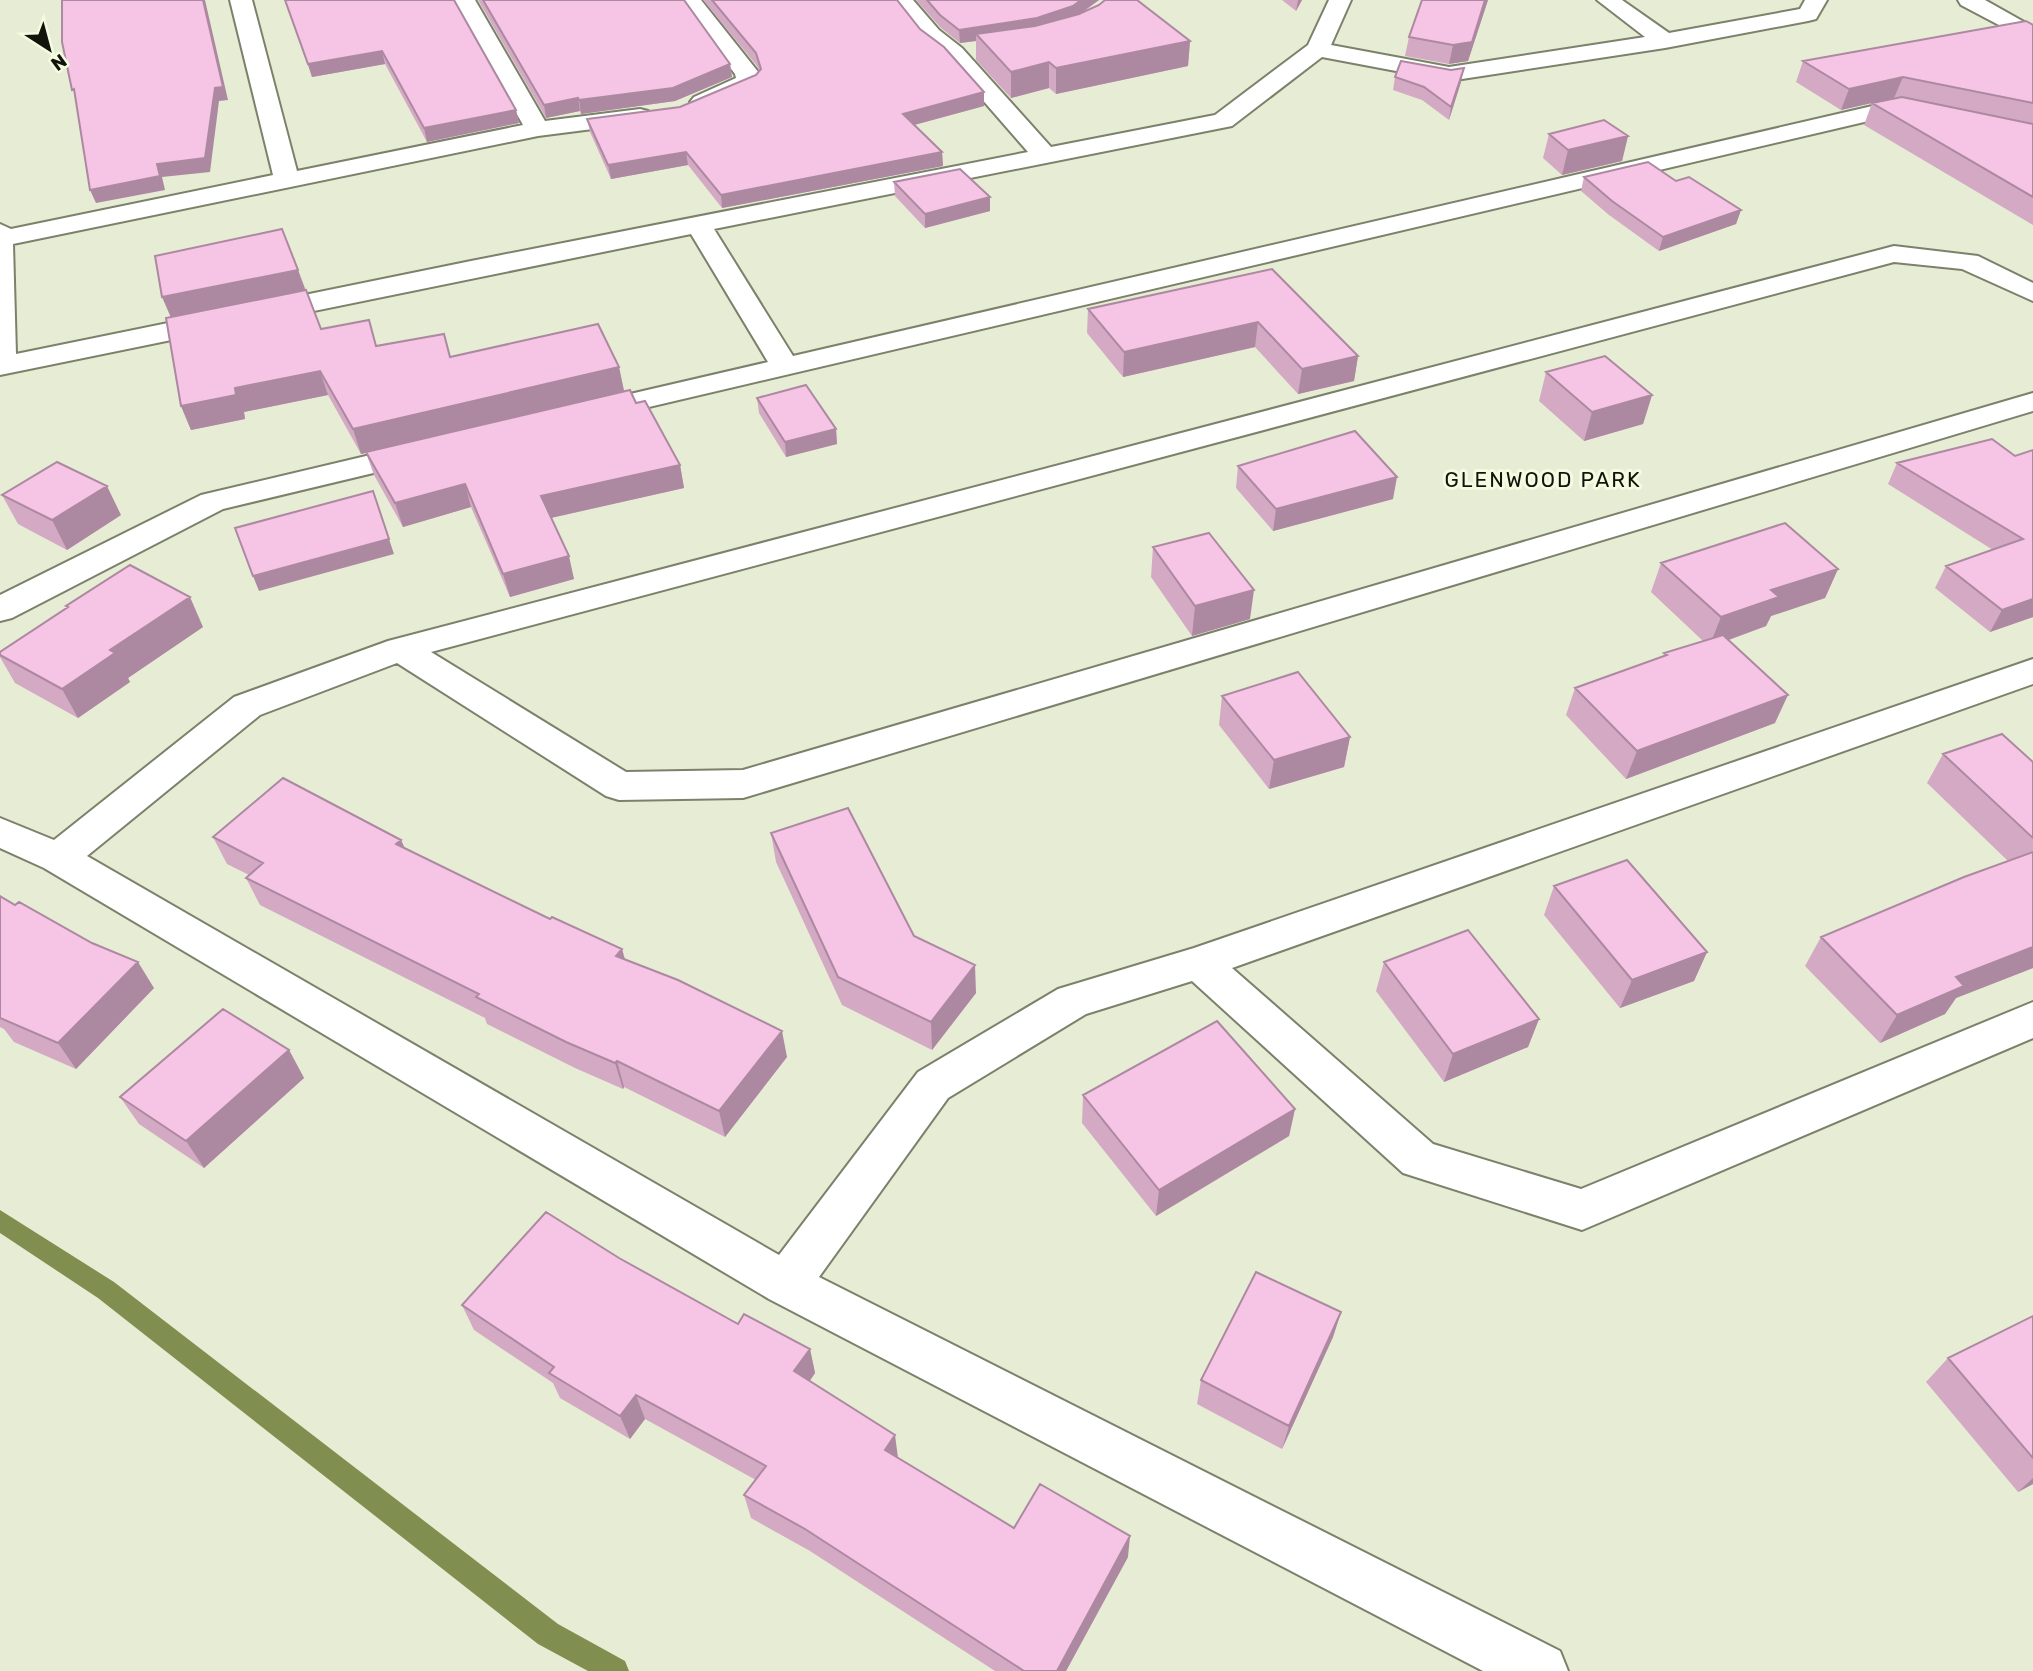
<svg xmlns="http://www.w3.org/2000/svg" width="2033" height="1671" font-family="Rubik,sans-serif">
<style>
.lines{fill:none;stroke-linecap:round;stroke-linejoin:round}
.stream{fill:#808f4f;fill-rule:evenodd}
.street-casing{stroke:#7b816a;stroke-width:4}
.street{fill:#fff;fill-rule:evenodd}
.wall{fill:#d4a9c4}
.shaded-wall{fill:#ac89a0}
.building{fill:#f6c4e4;stroke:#ac89a0;stroke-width:2}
.labels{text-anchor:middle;stroke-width:6;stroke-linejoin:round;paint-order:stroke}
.neighbourhood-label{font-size:21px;letter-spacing:2px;fill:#12140c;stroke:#f3fbe1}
</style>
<rect width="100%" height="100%" fill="#e6edd4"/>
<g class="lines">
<path class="stream" d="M0 1210 114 1282 558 1624 625 1661 629 1671H588L538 1644 98 1298 0 1233Z"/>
<g class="street-casing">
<path id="street" d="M230 0H252L297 171 523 125 453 0H475L545 121 640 109 648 111 652 116 648 121 640 123 538 136 13 244 16 354 471 261 1028 152 946 58 923 40 890 0H913L939 30 962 48 1051 147 1215 115 1308 45 1329 0H1351L1331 45 1449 67 1645 37 1597 0H1622L1669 33 1800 9 1805 0H1827L1816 19 1808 21 1665 48 1449 81 1322 57 1232 126 714 229 793 356 1894 101 1925 108 1929 113 1925 118 1917 120 1894 115 585 422 574 419 570 413 574 407 768 362 691 234 0 375V224L11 229 273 175Z
M679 0H701L759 73 760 81 756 86 710 107H694L690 102 694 97 736 78 735 74Z
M1958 0H1985L2033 27V43L1961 5Z
M1894 246 1978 256 2033 283V301L1962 269 1894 262 431 652 626 772 743 770 2033 393V411L743 798 619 800 606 796 397 663 260 715 87 856 779 1255 918 1072 1058 989 1194 948 2033 659V684L1232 968 1433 1144 1581 1189 2033 1002V1038L1582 1230 1403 1173 1192 981 1086 1014 948 1098 819 1277 1560 1651 1568 1671H1483L769 1299 44 868 0 848V818L54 840 234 697 388 641Z
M421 443 432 445 436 452 432 459 223 509 12 618 0 621V595L201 495Z"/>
</g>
<use href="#street" class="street"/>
</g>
<path class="wall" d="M285 0H454L516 110 519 123 427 142 385 64 312 77Z
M478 0H684L730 64 732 77 675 101 581 114 580 111 546 118Z
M703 0H897L920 29 984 92V106L914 125 942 152 943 166 722 208 688 165 611 179 590 132 587 119 680 107 756 75 759 72 757 66Z
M916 0H1099L1080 14 1190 41 1188 66 1056 94 1049 88 1011 98 976 60V41L960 43 941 28Z
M1282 0H1302L1296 11Z
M1422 0H1488L1468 61 1449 64 1405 56 1409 37Z
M2033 25V225L1864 125 1872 103 1841 110 1796 82 1803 61Z
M1395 77 1461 82 1449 120 1422 100 1393 90Z
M1549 134 1628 136 1622 161 1562 175 1543 158Z
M1584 177 1676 181 1741 210 1736 224 1659 251 1609 215 1581 191Z
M894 182 990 197V211L925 228 895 196Z
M1272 269 1358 356 1354 381 1298 394 1255 347 1123 377 1087 333 1088 309Z
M298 270 321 329 377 346 450 357 619 367 624 391 636 403 680 465 684 488 551 518 574 579 510 597 471 507 403 527 374 475 366 453 361 454 328 395 244 412 245 419 191 430 181 406 170 317Z
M1546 372 1652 395 1643 424 1584 441 1539 401Z
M757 398 836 429 837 444 786 457 759 413Z
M2033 450V617L1990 632 1935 588 1946 566 1993 550 1888 484 1897 463 2015 456Z
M1238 466 1393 499 1273 531 1236 488Z
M2 495 121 515 67 550 18 524Z
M1153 547 1250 619 1192 636 1151 577Z
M1661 563 1838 569 1825 598 1771 616 1766 626 1729 640 1775 723 1626 779 1566 715 1575 688 1663 657 1664 653 1703 641 1651 592Z
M66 606 203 627 128 678 130 682 78 718 15 683 0 657V652L67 608Z
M1222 696 1350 737 1344 767 1269 789 1219 725Z
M1943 754 2033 762V968L1956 998 1945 1014 1880 1043 1805 966 1821 937 2008 861 1927 783Z
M771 833 914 936 976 993 932 1050 842 1005 776 862Z
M213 837 401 840 405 848 550 919 622 949 625 959 787 1057 725 1137 624 1087 623 1089 575 1068 487 1024 485 1018 260 905 246 878 249 875 227 864Z
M1554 886 1707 952 1694 981 1620 1008 1544 915Z
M0 896 154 988 76 1069 14 1042 4 1029 0 1027Z
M1384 962 1539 1019 1528 1047 1444 1082 1376 991Z
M289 1050 304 1078 204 1168 139 1124 120 1097Z
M1083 1095 1295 1109 1289 1136 1156 1216 1082 1123Z
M619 1258 738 1324 810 1349 815 1373 809 1381 898 1458 1014 1528 1128 1557 1066 1671H995L810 1551 751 1518 744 1495 756 1480 645 1419 630 1439 560 1398 553 1383 474 1330 462 1305Z
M1341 1312 1333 1337 1282 1449 1197 1404 1201 1380Z
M2033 1315V1484L2018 1492 1926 1382 1948 1358 2030 1318Z"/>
<path class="shaded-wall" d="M203 0H205L228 100 219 101 210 172 162 177 165 190 96 203 90 190 157 164 215 88Z
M1081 0H1099L1073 19 1037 31 976 34V41L960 43 959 30Z
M1298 0H1302L1296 11Z
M1485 0H1488L1468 61 1449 64 1453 45Z
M1190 41 1188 66 1056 94V68Z
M382 51 385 64 312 77 308 64Z
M1049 62V88L1011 98V72Z
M730 64 732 77 675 101 581 114 579 100Z
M1464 68 1461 82 1449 120 1451 107Z
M1903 77 1894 98 1841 110 1849 89Z
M984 92V106L903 128V114Z
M578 98 580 111 546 118 544 105Z
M516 110 519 123 427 142 424 128Z
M1628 136 1622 161 1562 175 1568 150Z
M686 152 688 165 611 179 608 165Z
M942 152 943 166 722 208 721 195Z
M990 197V211L925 228V214Z
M1741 210 1736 224 1659 251 1663 237Z
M298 270 306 292 172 320 162 297Z
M1258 322 1255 347 1123 377 1124 352Z
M1358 356 1354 381 1298 394 1302 369Z
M619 367 624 391 361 454 353 429Z
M320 371 328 395 244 412 245 419 191 430 181 406 235 388Z
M1652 395 1643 424 1584 441 1592 412Z
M836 429 837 444 786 457 785 442Z
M680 465 684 488 546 519 541 496Z
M1397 477 1393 499 1273 531 1276 509Z
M465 484 471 507 403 527 395 503Z
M107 486 121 515 67 550 52 520Z
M373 491 394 554 259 591 253 576Z
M569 556 574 579 510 597 503 574Z
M1838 569 1825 598 1771 616 1766 626 1709 647 1721 617 1771 590Z
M1254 590 1250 619 1192 636 1195 606Z
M190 597 203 627 128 678 130 682 78 718 62 689 110 650Z
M2033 599V617L1990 632 2002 610Z
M1788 695 1775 723 1626 779 1637 751Z
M1350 737 1344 767 1269 789 1274 760Z
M401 840 412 867 396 844Z
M2033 947V968L1956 998 1945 1014 1880 1043 1897 1015 1956 977Z
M622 949 629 976 616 956Z
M1707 952 1694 981 1620 1008 1632 980Z
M138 962 154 988 76 1069 58 1043Z
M975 965 976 993 932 1050 931 1022Z
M1539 1019 1528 1047 1444 1082 1453 1054Z
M782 1031 787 1057 725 1137 719 1111Z
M289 1050 304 1078 204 1168 186 1141Z
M617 1061 624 1087 623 1089 615 1063Z
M1295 1109 1289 1136 1156 1216 1159 1190Z
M1341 1312 1333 1337 1282 1449 1289 1426Z
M810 1349 815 1373 800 1396 794 1371Z
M636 1395 645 1419 630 1439 620 1416Z
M895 1435 898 1458 885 1450Z
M2033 1478V1484L2018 1492Z
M1130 1536 1128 1557 1066 1671H1057Z"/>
<path class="building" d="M62 0H203L223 87 215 88 205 158 157 164 160 176 90 190 74 89 72 90 62 42Z
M285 0H454L516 110 424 128 382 51 308 64Z
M483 0H684L730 64 673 88 579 100 578 98 544 105Z
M712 0H897L920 29 944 47 984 92 903 114 942 152 721 195 686 152 608 165 587 119 680 107 756 75 761 69 756 53Z
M927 0H1081L1073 6 1037 18 959 30 940 15Z
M1105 0H1137L1190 41 1056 68 1049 62 1011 72 976 34 1035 26 1079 14 1099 5Z
M1422 0H1485L1472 42 1453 45 1409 37Z
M2026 21 2033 25V103L1903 77 1849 89 1803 61Z
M1401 61 1451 70 1464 68 1451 107 1424 87 1395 77Z
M1902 97 2033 124V197L1872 103Z
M1604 120 1628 136 1568 150 1549 134Z
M1648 162 1676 181 1689 177 1741 210 1663 237 1612 201 1584 177Z
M960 169 990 197 925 214 894 182Z
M282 229 298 270 162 297 155 256Z
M1272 269 1358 356 1302 369 1258 322 1124 352 1088 309Z
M306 290 321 329 369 320 376 346 444 334 450 357 598 324 619 367 353 429 320 371 235 388 236 395 181 406 166 318Z
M1605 356 1652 395 1592 412 1546 372Z
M806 385 836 429 785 442 757 398Z
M630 390 636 403 645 401 680 465 541 496 569 556 503 574 465 484 395 503 366 452Z
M1355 431 1397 477 1276 509 1238 466Z
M1992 439 2015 456 2033 450V599L2002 610 1946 566 2023 539 1897 463Z
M57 462 107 486 52 520 2 495Z
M373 491 389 539 253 576 235 528Z
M1785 523 1838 569 1771 590 1779 597 1721 617 1661 563Z
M1209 533 1254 590 1195 606 1153 547Z
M130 565 190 597 110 650 115 653 62 689 0 655V652L68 607 66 606Z
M1723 635 1788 695 1637 751 1575 688 1667 655 1664 653Z
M1298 672 1350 737 1274 760 1222 696Z
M2002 734 2033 762V838L1943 754Z
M283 778 401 840 396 844 550 919 552 917 622 949 616 956 678 980 782 1031 719 1111 617 1061 615 1063 566 1042 476 997 479 994 246 878 263 863 213 837Z
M848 808 914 936 975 965 931 1022 838 977 771 833Z
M2033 852V947L1956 977 1964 986 1897 1015 1821 937 1964 877Z
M1627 860 1707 952 1632 980 1554 886Z
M0 896 15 905 19 902 92 943 138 962 58 1043 0 1018Z
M1468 930 1539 1019 1453 1054 1384 962Z
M223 1009 289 1050 186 1141 120 1097Z
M1217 1021 1295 1109 1159 1190 1083 1095Z
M546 1212 619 1258 738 1324 744 1314 810 1349 794 1371 895 1435 885 1450 1014 1528 1040 1484 1130 1536 1057 1671H1024L805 1529 744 1495 766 1466 636 1395 620 1416 549 1373 554 1367 462 1305Z
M1256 1272 1341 1312 1289 1426 1201 1380Z
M2033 1316V1458L1948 1358Z"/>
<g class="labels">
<g class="neighbourhood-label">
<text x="1543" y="487">GLENWOOD PARK</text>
</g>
</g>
<g transform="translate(49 49) rotate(144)" stroke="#f3fbe1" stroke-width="5" paint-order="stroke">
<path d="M0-5L12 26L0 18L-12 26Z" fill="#12140c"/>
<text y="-10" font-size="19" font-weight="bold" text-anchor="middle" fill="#12140c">N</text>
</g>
</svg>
